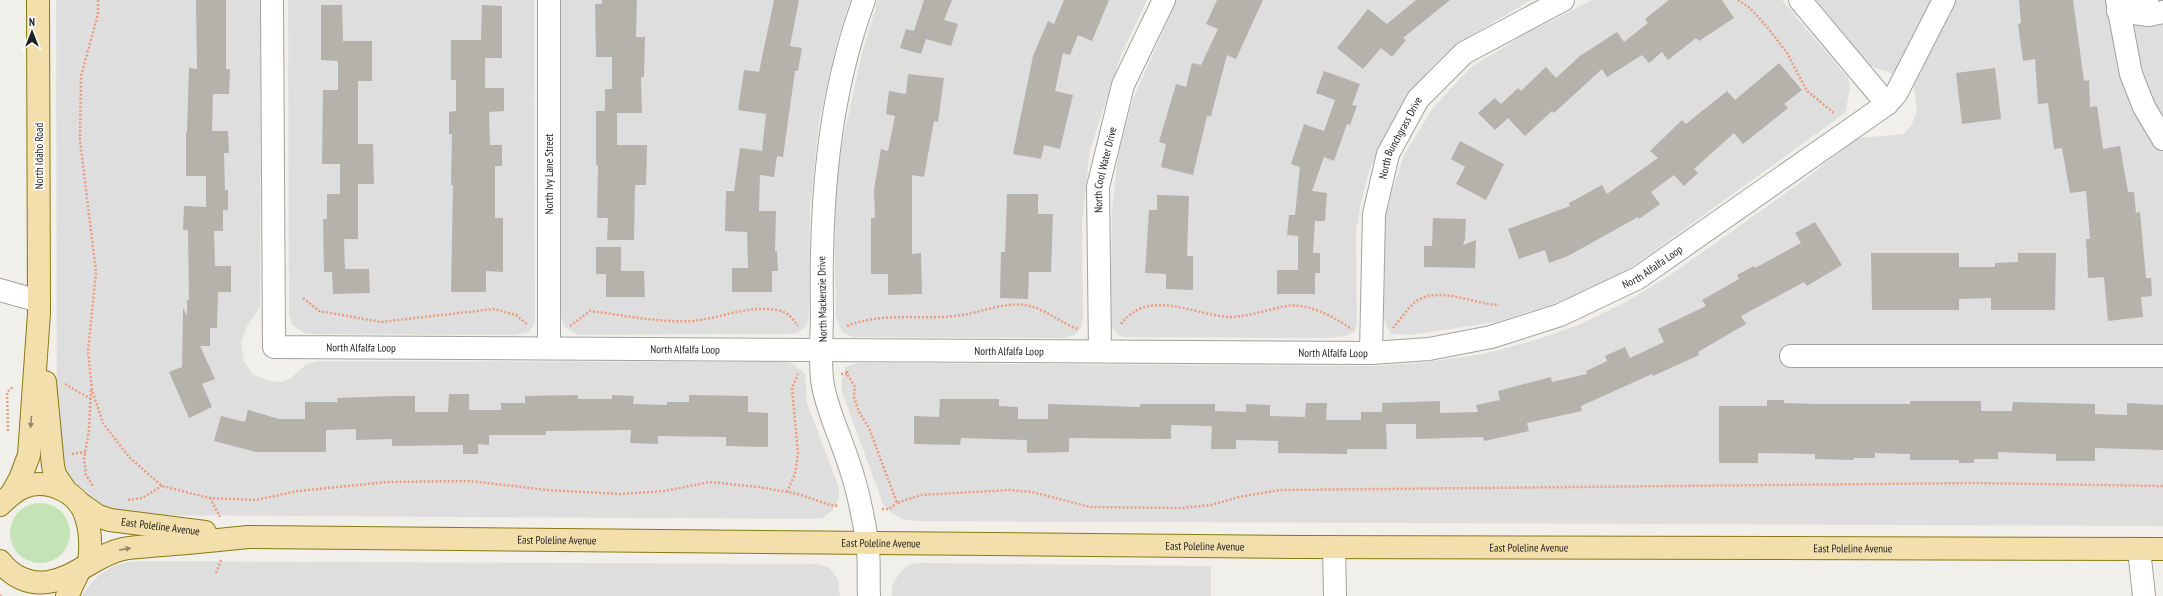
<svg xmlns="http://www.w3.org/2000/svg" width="2163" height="596" font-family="'PT Sans Narrow',sans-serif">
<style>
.residential{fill:#dfdede}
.grass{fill:#c4e4b5}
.building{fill:#b5b1ab}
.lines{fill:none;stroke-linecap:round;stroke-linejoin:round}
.minor-casing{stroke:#a2a2a2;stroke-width:24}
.major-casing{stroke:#8c7812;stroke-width:24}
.path{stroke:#ea9c7f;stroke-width:2.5;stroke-dasharray:2 2;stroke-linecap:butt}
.minor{stroke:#fff;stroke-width:22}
.major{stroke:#f2dfac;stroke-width:22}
.oneway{fill:#948a6d}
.labels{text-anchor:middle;stroke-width:3.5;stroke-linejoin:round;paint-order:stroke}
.street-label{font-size:11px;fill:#212121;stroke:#fff}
</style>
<rect width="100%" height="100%" fill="#f0efe9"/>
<path class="residential" d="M56 0H261L260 307 246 328 241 343 244 361 252 374 269 381 282 382 291 378 307 364 320 361 788 362 796 366 805 374 807 403 839 488V498L832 511 822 518 812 519 126 515 108 512 70 485 60 460 57 440Z
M288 0H534L535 322 529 332 514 335 313 334 304 333 292 325 289 313Z
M560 0H850L835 49 819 122 810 209 809 317 806 326 797 333 788 334 578 335 565 327 561 317Z
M878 0H1147L1121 55 1090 150 1082 225 1083 319 1081 328 1075 335 1062 338 853 337 842 332 836 317 834 215 840 153 862 54Z
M1177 0H1531L1457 44 1433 66 1407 97 1391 124 1369 171 1361 202 1356 232 1357 325 1355 331 1346 336 1329 338 1125 337 1118 335 1113 329 1110 321 1112 210 1118 156 1133 99Z
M1592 0H1782L1848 78 1850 87 1845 113 1626 271 1572 298 1496 322 1411 335 1391 334 1384 320 1382 252 1385 212 1404 155 1433 108 1471 67 1526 34Z
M1816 0H2163V526L919 521 904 520 891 513 883 504 842 392V378L846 367 857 363 1375 366 1428 362 1484 354 1539 339 1581 324 1626 302 1673 273 1800 183 1851 143 1859 138 1904 134 1912 124 1917 111 1914 87 1887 71 1875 68 1868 64Z
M137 561 817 564 828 567 833 572 838 580 840 596H80L100 574 116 565Z
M921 563 1211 566V596H892V587L895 580 903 569 912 564Z"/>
<path class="grass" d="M10 533a30 30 0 1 1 60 0a30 30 0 1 1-60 0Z"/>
<path class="building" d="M196 0H226V69H230L229 94H213L212 131H228L229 153H224L225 190H228V210H223V231H214L215 266H231V292H218L217 328H210V346H200L215 379 202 384 212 407 189 418 169 372 182 367 183 308 187 316V300H189L188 230H183L184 206 206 207V176H186V132H187L189 68 197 69Z
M602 0H637L636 37H645L644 77H641L642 113H617V145H647L646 185H635L634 240H607L608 218H597L598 165H596V111H605V89H612V57H596L595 4H602Z
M774 0H799L790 46 802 48 798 71H795L783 157 777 156 774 177 760 175 759 211H776L775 251H777L778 271H772V292H732V268H748L747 232 725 231 726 191H734L740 148 762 151 766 114 738 110 744 70 759 72Z
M924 0H952L944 20 958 24 951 46 926 39 921 54 900 48 906 29 914 31Z
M1064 0H1109L1092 41 1078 35 1070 55 1063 53 1055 91 1073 95 1060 149 1044 145 1041 159 1013 154 1033 56 1048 21 1054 24Z
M1217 0H1263L1236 59 1227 55 1211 116H1207L1193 175 1161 167 1166 144 1159 142 1176 84 1186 87 1192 63 1201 65 1218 29 1206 24Z
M1416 0H1450L1403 38 1406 40 1392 57 1381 48 1363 69 1337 48 1368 9 1387 24Z
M1669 0H1722L1734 18 1699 41 1696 38 1668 60 1662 52 1649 63 1642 55 1607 77 1602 69 1554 113 1552 111 1525 136 1508 118 1495 130 1478 113 1495 98 1501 104 1518 88 1521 91 1546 67 1556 78 1580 56 1617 32 1624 42 1648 23 1645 19Z
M2019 0H2073L2084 81 2089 80 2090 107 2097 106 2103 149 2120 146 2128 192H2134L2136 213 2140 212 2146 278H2151L2152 296 2141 297 2143 317 2108 321 2104 277 2088 278 2086 239H2090L2086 191 2070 193 2062 148 2054 149 2048 103 2038 104 2035 59 2023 61 2018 24 2021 23Z
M321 5H342L343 41H372V81H358V144H373L374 184H358V239H344L345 269H369L370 293 333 294 332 272H324L323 219H327V194H340V164H322L323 90H338V61L321 60Z
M482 5 502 6V58H485V88H504V111L489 112 490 145H502V166H495V218H503V272L486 271V292H451L453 185H451L452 134H449V112L456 111V80H451V40H481Z
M1779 63 1802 90 1784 104 1788 108 1743 144 1734 133 1694 169 1698 173 1684 186 1674 175 1651 192 1660 204 1639 219 1638 217 1568 256 1549 263 1545 250 1519 259 1508 229 1570 206 1569 203 1602 185 1607 194 1658 158 1650 151 1682 120 1686 124 1727 91 1735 100Z
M1995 68 2001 119 1962 124 1956 73Z
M1324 71 1360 84 1352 105 1357 106 1350 125 1347 124 1334 161 1324 157 1312 191 1327 193 1325 221H1315L1313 253H1320V273H1315V294H1277V270H1298V236L1287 235 1289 215H1295L1300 167 1291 164 1304 124 1324 131 1335 100 1316 93Z
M908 74 944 78 938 122 934 121 924 177 912 175V254L921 253 922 294 888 295V274H871V218H875L874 189 881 149 888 151 895 116 886 114 889 91 906 94Z
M1460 141 1504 164 1486 200 1456 184 1465 167 1451 159Z
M1007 194H1038V214H1053L1051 272H1029L1028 299 1000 298 1001 252H1005Z
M1157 195 1189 196 1187 256H1193V290L1166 289V274L1145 273 1149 210H1157Z
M1433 218 1466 219 1465 239 1463 245 1476 240 1475 268 1424 267V246H1432Z
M1815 222 1842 265 1807 286 1804 282 1741 316 1746 324 1698 352 1699 355 1653 376 1652 374 1581 406 1582 411 1527 423 1529 431 1484 441 1483 437 1416 439V424H1386L1387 449H1347V454L1278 453V441L1236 440V449H1211L1212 426 1171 425V439L1069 438V452L1027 453V440L961 438 960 445 914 444V416L939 417 940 399H999V406L1018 407V419H1048V404L1140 407V404H1215V411L1246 412V404L1270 405V416L1305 417 1306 403H1327L1326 420H1361V412H1382V403L1440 401V413L1478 412 1476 405 1500 400 1498 391 1551 377 1552 382 1587 374 1586 371 1607 361 1605 356 1625 347 1630 358 1664 342 1658 329 1706 306 1702 300 1739 279 1737 275 1754 266 1755 268 1801 243 1795 233Z
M596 247H621V271H644L645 297H606V274H596Z
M1871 253H1959V267H1995V263L2018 262V253H2056L2055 310H1991V298L1959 299V310H1872Z
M449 394H469V410H501V403H525V396L578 395V399H612V395L634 396 633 404 667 405V402H689V395L748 396V412L768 413V447L726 446V437L658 436V444L630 443 631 430 546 431V435H489V445L478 444V454H463V445L392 446V439L356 440V429L326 430V452H256L214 441 221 416 245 422 248 410 279 419H305V402H338L337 398 393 396H415V412H448Z
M1767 400H1784V403L1816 404H1910V401H1981V411H2012L2013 402 2095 404V414L2127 415V403L2163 405V450L2095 448V461H2056V454L1998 452V459H1974V463H1959V460H1910V454L1875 453V458H1854V460L1815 459V454L1758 453V463H1719V406H1767Z"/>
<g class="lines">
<g class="minor-casing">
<g id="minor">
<path id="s1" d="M272 0 274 347 1371 353 1429 349 1491 337 1560 315 1638 278 1887 104 1800 0"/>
<path d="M549 0V347"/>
<path d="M864 0C827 100 820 208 822 313 822 334 819 365 823 386 828 412 840 436 848 461 857 486 863 515 867 541 870 559 868 578 869 596"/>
<path d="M2117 0 2131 74 2144 107 2163 139"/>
<path d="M2147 0 2118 11 2149 15 2163 12"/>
<path d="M1887 104 1896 94 1944 0"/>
<path d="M0 290 39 301"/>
<path id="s2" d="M1100 351 1098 187 1123 85 1164 0"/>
<path id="s3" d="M1371 353 1374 214 1388 154 1418 99 1464 53 1563 0"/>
<path d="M1791 356H2163"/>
<path d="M1334 547 1335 596"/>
<path d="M2139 549 2144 596"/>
</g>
</g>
<g class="major-casing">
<g id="major">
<path d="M45 382 53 466 55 475 66 491"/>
<path d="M12 493 20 479 29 455 39 313 38 0"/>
<path id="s4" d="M78 502 98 516 110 520 205 532"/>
<path d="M0 505C7 498 14 491 24 487 48 478 79 492 86 517 91 532 91 547 89 562"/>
<path id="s5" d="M0 561C11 576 29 585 48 582 76 578 95 555 123 549 135 546 149 547 162 545 191 543 219 540 248 537L1297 547 2163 549"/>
<path d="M67 596 79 571"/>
</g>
</g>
<path class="path" d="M98 0V14L81 76 80 141 96 272 88 351 92 390 103 423 129 457 162 486 210 498 256 500 298 491 387 482 470 481 547 490 621 494 664 491 710 482 758 487 798 494 830 505 839 506
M1738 0 1750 8 1768 28 1787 53 1807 91 1834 113
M303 298 319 311 381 322 494 309 516 315 528 325
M1121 324C1150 286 1195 317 1233 317 1251 316 1269 309 1287 306 1310 303 1333 317 1352 329
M570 326 590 311C623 315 659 323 693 321 721 318 748 305 777 310 788 312 792 318 798 326
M847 326C884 311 924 321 962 315 983 312 1004 302 1025 305 1045 308 1060 323 1078 329
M1393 328C1400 320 1407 309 1415 302 1439 285 1472 304 1499 305
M847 371V374L855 387 854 397 859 412 869 428 897 503 921 495 1010 490 1032 492 1090 507 1181 508 1211 505 1239 497 1280 490 1975 483 2163 486
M841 374H847
M65 384 91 399
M91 390 89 430 84 459 86 475 93 486
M8 431 7 392 13 387
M72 454 85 452
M787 492 795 474 798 453 792 388 798 374
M210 498 220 517
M128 500 142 498 162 486
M882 509H889L897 503
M216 573 221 560
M0 595 1 596"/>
<use href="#minor" class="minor"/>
<use href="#major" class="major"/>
</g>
<defs><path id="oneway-solid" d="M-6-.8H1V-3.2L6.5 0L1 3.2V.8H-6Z"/></defs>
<g class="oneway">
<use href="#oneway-solid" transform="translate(31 422) rotate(94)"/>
<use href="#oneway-solid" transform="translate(125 549) rotate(-9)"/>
</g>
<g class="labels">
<g class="street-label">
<text dy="4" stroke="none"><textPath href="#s3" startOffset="220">North Bunchgrass Drive</textPath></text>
<text transform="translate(39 156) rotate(-90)" y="4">North Idaho Road</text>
<text dy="4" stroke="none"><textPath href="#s2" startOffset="182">North Cool Water Drive</textPath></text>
<text transform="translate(549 174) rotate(-90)" y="4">North Ivy Lane Street</text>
<text dy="4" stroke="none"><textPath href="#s1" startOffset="1742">North Alfalfa Loop</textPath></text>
<text transform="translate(822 299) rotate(-91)" y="4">North Mackenzie Drive</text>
<text dy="4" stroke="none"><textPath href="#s1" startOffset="434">North Alfalfa Loop</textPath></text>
<text dy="4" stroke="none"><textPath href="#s1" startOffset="758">North Alfalfa Loop</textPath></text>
<text dy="4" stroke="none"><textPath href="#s1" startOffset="1082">North Alfalfa Loop</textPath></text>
<text dy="4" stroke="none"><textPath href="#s1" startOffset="1406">North Alfalfa Loop</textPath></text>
<text dy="4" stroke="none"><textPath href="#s4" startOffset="88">East Poleline Avenue</textPath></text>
<text dy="4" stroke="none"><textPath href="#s5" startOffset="572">East Poleline Avenue</textPath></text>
<text dy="4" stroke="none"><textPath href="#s5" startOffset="896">East Poleline Avenue</textPath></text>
<text dy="4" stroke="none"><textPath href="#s5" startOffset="1220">East Poleline Avenue</textPath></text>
<text dy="4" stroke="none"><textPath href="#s5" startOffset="1544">East Poleline Avenue</textPath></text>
<text dy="4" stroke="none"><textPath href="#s5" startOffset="1868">East Poleline Avenue</textPath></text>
</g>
</g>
<g transform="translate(32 32)" stroke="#ffffff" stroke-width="3" paint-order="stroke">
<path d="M0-3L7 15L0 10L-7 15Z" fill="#212121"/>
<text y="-6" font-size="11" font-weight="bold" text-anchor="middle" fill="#212121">N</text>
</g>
</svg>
